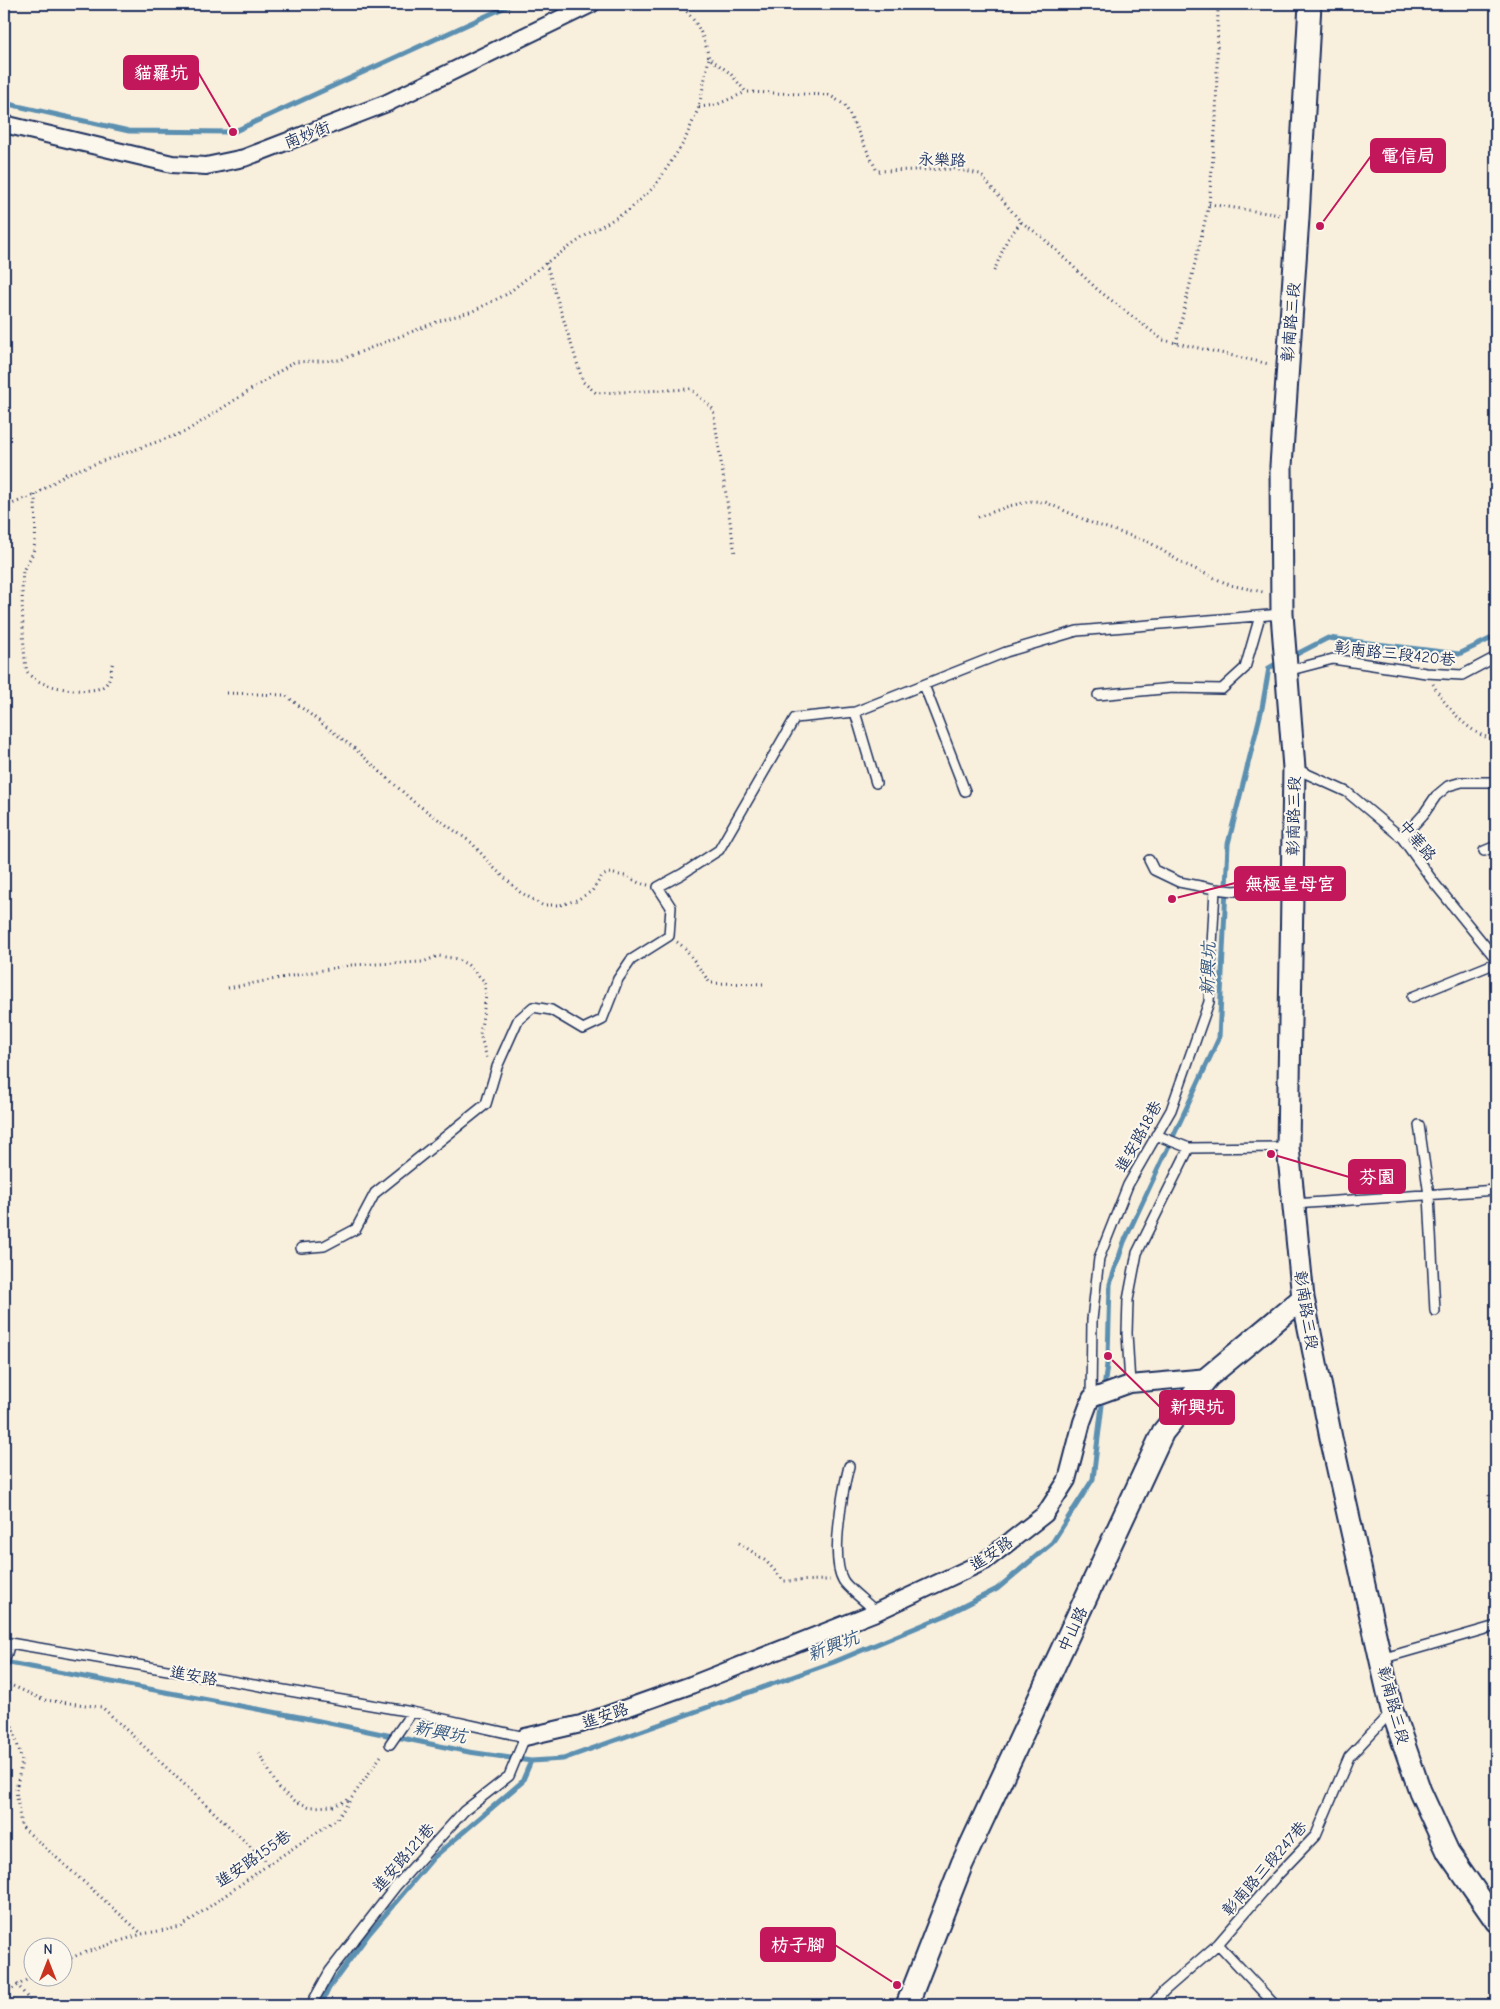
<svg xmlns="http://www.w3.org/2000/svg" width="1500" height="2009" font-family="'Comic Neue','LXGW WenKai TC',sans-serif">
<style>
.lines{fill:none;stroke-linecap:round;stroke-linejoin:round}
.stream{stroke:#5c90b1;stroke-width:5}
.service-casing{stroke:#1b2f5e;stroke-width:12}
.minor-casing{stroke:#1b2f5e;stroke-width:20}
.tertiary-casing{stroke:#1b2f5e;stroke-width:25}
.path{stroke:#1b2f5e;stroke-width:3;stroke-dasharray:1 4;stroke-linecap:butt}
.service{stroke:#fbf7ec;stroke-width:9}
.minor{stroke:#fbf7ec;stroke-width:16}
.tertiary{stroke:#fbf7ec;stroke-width:21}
.labels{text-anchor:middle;stroke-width:4;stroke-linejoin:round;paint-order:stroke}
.street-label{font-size:16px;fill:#1b2f5e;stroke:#fbf7ec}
.water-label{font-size:18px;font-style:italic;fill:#365881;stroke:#fbf7ec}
.leader{fill:none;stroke:#c2185b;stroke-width:2}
.callout-dot{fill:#c2185b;stroke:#fbf7ec;stroke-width:2}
.callout{fill:#c2185b;stroke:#c2185b;stroke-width:2}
.callout-label{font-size:18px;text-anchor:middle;font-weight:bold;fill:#fff}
</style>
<rect width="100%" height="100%" fill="#f9efdd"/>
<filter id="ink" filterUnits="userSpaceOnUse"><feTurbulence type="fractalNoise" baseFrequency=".02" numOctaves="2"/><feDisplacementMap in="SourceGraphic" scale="10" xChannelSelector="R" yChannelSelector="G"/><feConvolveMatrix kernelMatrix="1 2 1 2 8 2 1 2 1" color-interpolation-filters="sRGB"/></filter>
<g filter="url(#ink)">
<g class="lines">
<path class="stream" d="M4 103 129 131 233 132 512 4
M1291 657 1328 638 1459 654 1496 636
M4 1662 305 1718 469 1752 531 1761 563 1759 834 1662 944 1616 997 1589 1052 1543 1093 1479 1108 1356 1110 1284 1124 1242 1219 1038 1228 844 1262 708 1269 668 1281 661
M321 2005 329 1988 368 1935 434 1857 522 1782 531 1761"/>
<g class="service-casing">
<path id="service" d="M1287 671 1333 659 1426 673 1462 675 1496 657
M924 685 965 791
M1098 695 1173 688 1222 689 1245 668 1260 616
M855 712 876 783
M1294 768 1347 792 1402 838 1435 884 1496 959
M1402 838 1423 815 1436 796 1448 786 1462 782H1496
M1484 851 1496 846
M1149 860 1154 870 1179 882 1215 889 1234 891 1292 885
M1412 997 1496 963
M1419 1125 1429 1195 1435 1311
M1156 1135 1189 1148 1288 1147
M1294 1204 1496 1190
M301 1248 324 1246 356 1229 375 1193 486 1104 497 1067 518 1020 533 1007 551 1010 583 1029 602 1020 618 979 631 960 669 936 671 907 658 887 682 874 719 850 795 718 855 712 1006 652 1077 631 1282 614
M1130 1384 1127 1333 1128 1300 1137 1253 1189 1148
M1091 1398 1092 1320 1099 1258 1128 1185 1171 1110 1209 1002 1215 889
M849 1466C843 1490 830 1558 843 1580 847 1588 869 1604 876 1612
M4 1642 412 1712 525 1737 509 1776 464 1811 396 1886 330 1971 311 2005
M1381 1659 1496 1626
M4 1663 10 1643
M390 1744 412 1712
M1218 1944 1275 2005
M1152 2005 1164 1991 1218 1944 1274 1879 1316 1835 1349 1757 1392 1711"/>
</g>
<g class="minor-casing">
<path id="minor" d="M4 124 172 164 206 166 244 158 387 103 591 4
M525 1737 581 1724 691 1685 876 1612 985 1561 1045 1514 1067 1480 1082 1422 1091 1398 1130 1384 1208 1377"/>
</g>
<g class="tertiary-casing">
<path id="tertiary" d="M1310 4 1298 218 1281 466 1282 614 1294 768 1288 1147 1303 1298 1331 1438 1392 1710 1420 1791 1448 1852 1496 1921
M907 2005 962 1864 1163 1432 1208 1377 1303 1298"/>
</g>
<path class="path" d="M680 4C698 23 703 33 709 58L730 73 746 92 829 95 845 105 877 171 954 169 980 174 1021 222 1041 236 1098 290 1163 340 1269 364
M699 107 716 105 746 92
M1209 204 1280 215
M546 263 583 382 596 393 691 389 713 409 735 554
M994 271 1007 240 1021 222
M1176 343 1209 204 1216 120 1218 9
M35 495C35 512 37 531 34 548 33 557 25 564 23 572 21 583 23 662 27 671 34 688 91 696 104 686 111 681 111 669 113 661
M4 507 35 495 66 474 185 432 294 362 340 360 439 321 473 311 507 294 546 263 591 232 628 211 655 186 684 142 699 107 709 58
M978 517 1009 506 1032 501 1045 502 1092 523 1149 542 1182 563 1230 585 1263 592
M1433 684C1444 705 1472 738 1496 739
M227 693 285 695 354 748 414 802 472 843 493 867 520 892 542 905H560L577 900 592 891 602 876 609 873 625 876 639 883 648 885
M677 942 685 948 710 983 765 984
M228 988 350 965 423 962 438 956 453 958 467 964 484 981 486 996 480 1034 487 1058
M1489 1495 1496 1538
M739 1543 766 1561 784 1581 830 1580
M4 1682 44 1700 102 1707 269 1864
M4 1697 22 1761 16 1790 21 1826 141 1933
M259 1753 279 1789 295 1801 310 1807 333 1806 350 1799
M62 1962 80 1954 142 1934 181 1927 269 1864 337 1819 383 1753
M17 1984 33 2005
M4 1994 33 1976"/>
<use href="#service" class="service"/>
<use href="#minor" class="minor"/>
<use href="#tertiary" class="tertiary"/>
</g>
</g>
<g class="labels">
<g class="street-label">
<text transform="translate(307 134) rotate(-21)" y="6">南妙街</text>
<text transform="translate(942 159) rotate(2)" y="6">永樂路</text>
<text transform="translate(1290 322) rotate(-85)" y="6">彰南路三段</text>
<text transform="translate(1395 653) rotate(6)" y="6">彰南路三段420巷</text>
<text transform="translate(1293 816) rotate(-89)" y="6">彰南路三段</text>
<text transform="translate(1418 840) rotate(50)" y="6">中華路</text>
<text transform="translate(1138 1136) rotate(-61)" y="6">進安路18巷</text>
<text transform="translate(1307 1310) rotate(81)" y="6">彰南路三段</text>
<text transform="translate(991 1553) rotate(-34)" y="6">進安路</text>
<text transform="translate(1072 1629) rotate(-65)" y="6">中山路</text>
<text transform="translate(194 1675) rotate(10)" y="6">進安路</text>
<text transform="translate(1394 1705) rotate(75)" y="6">彰南路三段</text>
<text transform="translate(605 1715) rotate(-19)" y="6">進安路</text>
<text transform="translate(403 1857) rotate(-49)" y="6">進安路121巷</text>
<text transform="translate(253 1858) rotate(-35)" y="6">進安路155巷</text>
<text transform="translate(1264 1868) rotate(-49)" y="6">彰南路三段247巷</text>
</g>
<g class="water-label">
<text transform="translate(1208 969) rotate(-88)" y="6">新興坑</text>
<text transform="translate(833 1646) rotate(-21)" y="6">新興坑</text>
<text transform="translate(440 1732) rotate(11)" y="6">新興坑</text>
</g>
</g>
<path class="leader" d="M233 132L198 72M1320 226L1371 156M1172 899L1235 883M1271 1154L1349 1177M1108 1356L1160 1407M897 1985L835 1945"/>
<g class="callout-dot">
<circle cx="233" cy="132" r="5"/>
<circle cx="1320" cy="226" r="5"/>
<circle cx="1172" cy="899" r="5"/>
<circle cx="1271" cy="1154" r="5"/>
<circle cx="1108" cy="1356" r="5"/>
<circle cx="897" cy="1985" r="5"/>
</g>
<g class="callout">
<rect x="124" y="56" width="74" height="33" rx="5"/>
<rect x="1371" y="139" width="74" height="33" rx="5"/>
<rect x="1235" y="867" width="110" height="33" rx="5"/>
<rect x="1349" y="1160" width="56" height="33" rx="5"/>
<rect x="1160" y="1391" width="74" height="33" rx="5"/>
<rect x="761" y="1928" width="74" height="33" rx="5"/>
</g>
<g class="callout-label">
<text x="161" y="79">貓羅坑</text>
<text x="1408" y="162">電信局</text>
<text x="1290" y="890">無極皇母宮</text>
<text x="1377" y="1183">芬園</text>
<text x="1197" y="1413">新興坑</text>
<text x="798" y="1951">枋子腳</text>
</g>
<rect width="1500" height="2009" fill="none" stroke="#fbf7ec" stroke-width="20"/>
<rect x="10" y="10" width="1480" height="1989" fill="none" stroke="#1b2f5e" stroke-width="2" filter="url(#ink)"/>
<g transform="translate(48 1962)"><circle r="24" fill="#fbf7ec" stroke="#a1a7b3"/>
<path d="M0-4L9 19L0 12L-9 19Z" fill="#c8321e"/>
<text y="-8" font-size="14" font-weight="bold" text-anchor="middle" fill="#1b2f5e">N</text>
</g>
</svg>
